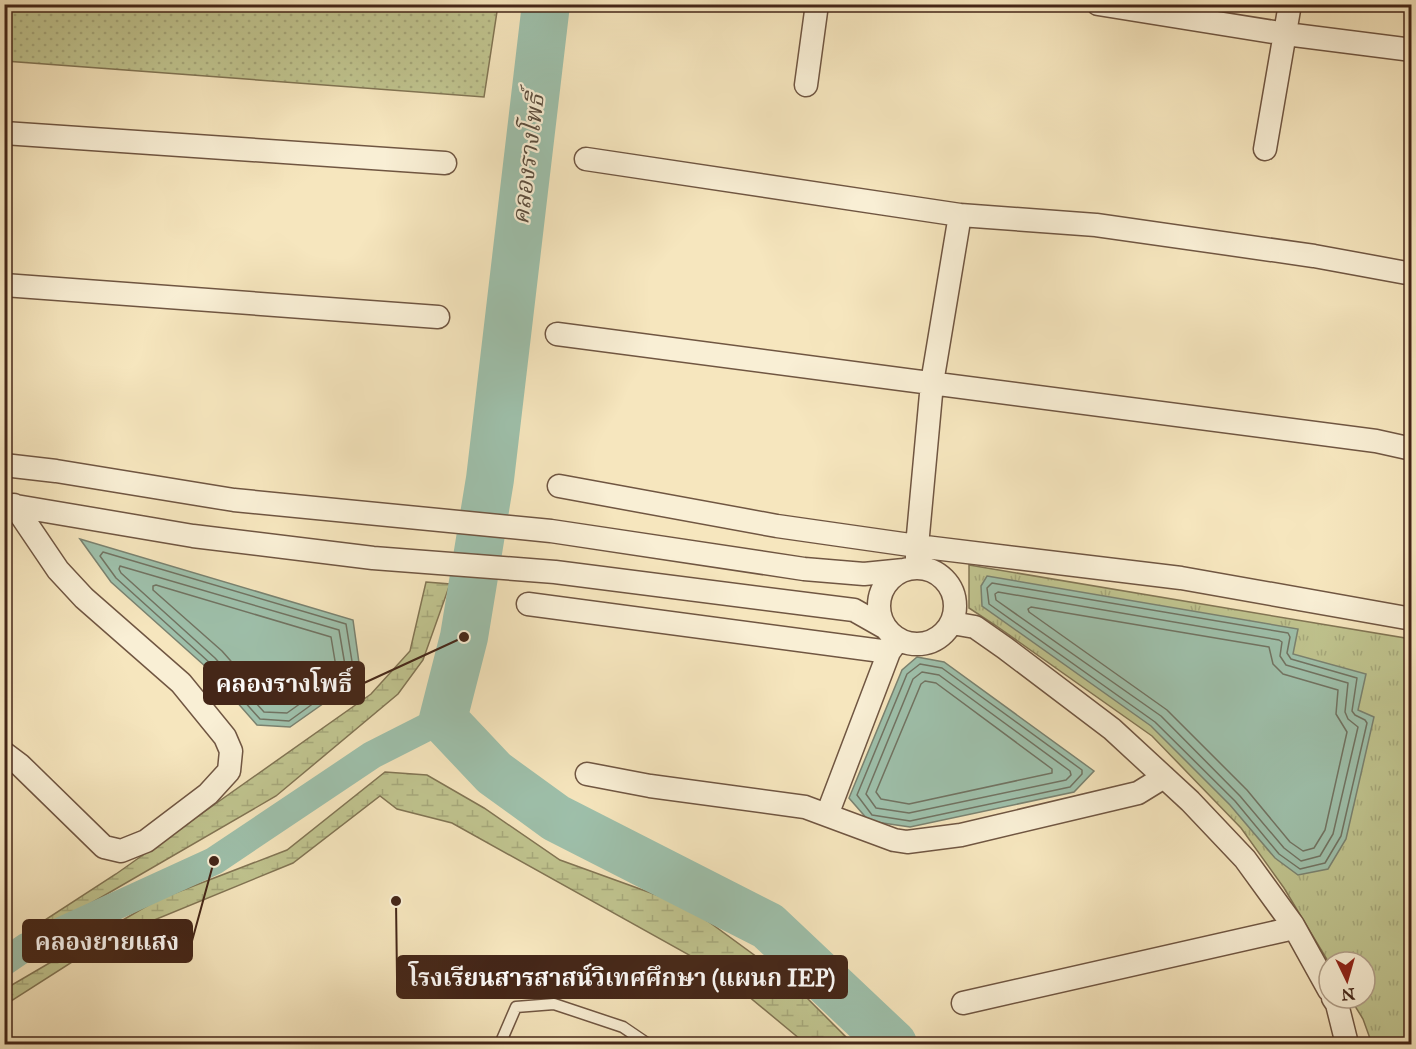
<svg xmlns="http://www.w3.org/2000/svg" width="1416" height="1049" font-family="'IM FELL Great Primer','Noto Serif Thai',serif">
<style>
.grass{fill:url(#grass-dots);stroke:#827554;stroke-width:1.5}
.wetland{fill:url(#wetland-marsh);stroke:#827554;stroke-width:1.5}
.park{fill:url(#park-tufts);stroke:#827554;stroke-width:1.5}
.water{fill:#9ec0ab;stroke:#7a8270;stroke-width:1.5}
.lines{fill:none;stroke-linecap:round;stroke-linejoin:round}
.shore{stroke:#717362;stroke-width:1.5}
.canal{stroke:#9ec0ab;stroke-width:28}
.river{stroke:#9ec0ab;stroke-width:48}
.service-casing{stroke:#705642;stroke-width:13}
.minor-casing{stroke:#705642;stroke-width:25}
.service{stroke:#f9efd5;stroke-width:10}
.minor{stroke:#f9efd5;stroke-width:22}
.labels{text-anchor:middle;stroke-width:4.5;stroke-linejoin:round;paint-order:stroke}
.water-label{font-size:24px;font-style:italic;fill:#5a4c3d;stroke:#f9efd5}
.leader{fill:none;stroke:#442618;stroke-width:2}
.callout-dot{fill:#442618;stroke:#f9efd5;stroke-width:2}
.callout{fill:#442618;stroke:#442618;stroke-width:2}
.callout-label{font-size:24px;text-anchor:middle;font-weight:bold;fill:#fff}
</style>
<defs>
<pattern id="grass-dots" width="8" height="8" patternUnits="userSpaceOnUse" patternTransform="scale(1.5)"><rect width="8" height="8" fill="#c0c48f"/><path d="M2 2h.1M6 6h.1" fill="none" stroke="#a6a87b" stroke-width="1.8" stroke-linecap="round"/></pattern>
<pattern id="wetland-marsh" width="20" height="14" patternUnits="userSpaceOnUse" patternTransform="scale(1.5)"><rect width="20" height="14" fill="#c0c48f"/><path d="M1 5h8M5 5V1M11 12h8M15 12V8" fill="none" stroke="#a6a87b"/></pattern>
<pattern id="park-tufts" width="24" height="20" patternUnits="userSpaceOnUse" patternTransform="scale(1.5)"><rect width="24" height="20" fill="#c0c48f"/><path d="M3 7l-1-3M5 7V3M7 7l1-3M15 17l-1-3M17 17v-4M19 17l1-3" fill="none" stroke="#a6a87b"/></pattern>
</defs>
<rect width="100%" height="100%" fill="#f6e6be"/>
<filter id="stains"><feTurbulence type="fractalNoise" baseFrequency=".00333" numOctaves="4"/><feColorMatrix values="0 0 0 0 .2 0 0 0 0 .09 0 0 0 0 .02 0 0 0 .5 -.17"/></filter>
<radialGradient id="worn" r=".72"><stop offset=".6" stop-color="#630" stop-opacity="0"/><stop offset="1" stop-color="#630" stop-opacity=".3"/></radialGradient>
<path class="grass" d="M4 5 5 4 498 5 484 97 5 61Z"/>
<path class="wetland" d="M426 582 450 584 423 660 398 694 276 796 62 920 5 960V946L116 874 371 694 410 651Z
M385 772 427 775 484 808 560 860 687 906 790 981 853 1044H806L718 971 452 823 397 809 380 796 293 863 108 939 5 1005V989L157 900 287 850Z"/>
<path class="park" d="M969 565 1411 639V1044H1372L1363 1019 1350 998H1365V962L1329 963 1284 888 1241 828 1152 736 995 625 969 608Z"/>
<path class="water" d="M80 539 353 620 361 677 290 727 257 725 206 667 111 582Z
M987 576 1298 629 1293 654 1366 674 1358 710 1374 717 1346 839 1328 869 1298 875 1275 858 1230 805 1151 726 982 606 981 586Z
M917 657 944 662 1094 771 1074 792 910 827 869 821 849 798 902 670Z"/>
<g class="lines">
<path class="shore" d="M103 552 346 624 354 674 289 721 260 719 210 663 116 578 100 556Z
M120 566 339 630 346 671 287 713 264 712 215 658 121 573 119 569Z
M992 583 1288 633 1290 637 1287 653 1291 659 1357 678 1352 711 1355 715 1365 720 1367 723 1341 836 1325 863 1300 869 1279 854 1235 801 1155 722 989 604 987 588Z
M156 585 331 637 336 667 284 704 268 703 222 651 153 590V586Z
M998 592 1279 640 1282 642 1280 656 1286 665 1348 683 1345 712 1348 719 1358 727 1333 834 1320 856 1301 861 1284 848 1240 796 1161 716 996 600 995 594Z
M1031 607 1269 647 1273 664 1283 674 1338 690 1336 714 1347 732 1325 830 1314 848 1303 851 1290 842 1247 790 1167 710 1029 612 1028 609Z
M920 664 942 668 1082 770V774L1070 787 910 821 872 815 857 795 907 674Z
M922 672 939 675 1070 771 1071 775 1066 780 909 813 876 808 866 794 913 679Z
M925 681 936 683 1052 769V773L909 804 881 799 876 792 921 684Z"/>
<path class="canal" d="M4 962 26 947 214 861 372 755 443 719"/>
<path class="river" d="M546 4 490 479 464 637 443 719 494 773 556 818 768 926 893 1044"/>
<g class="service-casing">
<path id="service" d="M500 1044 516 1007 554 1004 623 1027 648 1044"/>
</g>
<g class="minor-casing">
<path id="minor" d="M1098 4 1286 34 1412 50
M806 85 817 4
M4 133 445 163
M1265 149 1290 4
M586 159 960 215 1096 225 1314 256 1412 274
M4 285 438 317
M557 334C830 369 1103 407 1376 441L1412 449
M4 465 56 471 234 500 551 531 804 569 864 574 904 570
M559 486 777 526 917 546 1181 578 1412 619
M4 504 193 536 373 558 555 572 854 610 884 627
M917 561V546L932 383 960 215
M879 606a38 38 0 1 1 76 0a38 38 0 1 1-76 0Z
M528 604 889 652
M952 623 975 627 1005 648 1112 729 1190 801 1245 859 1293 925 1329 990
M4 753 20 765 104 847 121 851 146 841 208 794 229 771 231 751 225 737 181 683 84 598 58 570 14 505
M587 774 650 786 805 807 894 840 907 842 961 835 1138 793 1164 777
M827 815 889 652 897 641
M1333 998 1337 1004 1347 1044
M963 1003 1294 928"/>
</g>
<use href="#service" class="service"/>
<use href="#minor" class="minor"/>
</g>
<g class="labels">
<g class="water-label">
<text transform="translate(528 159) rotate(-83)" y="8">คลองรางโพธิ์</text>
</g>
</g>
<path class="leader" d="M464 637L364 683M214 861L192 941M396 901L397 977"/>
<g class="callout-dot">
<circle cx="464" cy="637" r="6"/>
<circle cx="214" cy="861" r="6"/>
<circle cx="396" cy="901" r="6"/>
</g>
<g class="callout">
<rect x="204" y="662" width="160" height="42" rx="6"/>
<rect x="23" y="920" width="169" height="42" rx="6"/>
<rect x="397" y="956" width="450" height="42" rx="6"/>
</g>
<g class="callout-label">
<text x="284" y="692">คลองรางโพธิ์</text>
<text x="107" y="950">คลองยายแสง</text>
<text x="622" y="986">โรงเรียนสารสาสน์วิเทศศึกษา (แผนก IEP)</text>
</g>
<rect width="1416" height="1049" fill="none" stroke="#f6e6be" stroke-width="24"/>
<rect x="6" y="6" width="1404" height="1037" fill="none" stroke="#442618" stroke-width="3"/>
<rect x="12" y="12" width="1392" height="1025" fill="none" stroke="#442618" stroke-width="1.5"/>
<g transform="translate(1347 980) rotate(175)"><circle r="28" fill="#f9efd5" stroke="#b19f89" stroke-width="1.5"/>
<path d="M0-4.5L10 22L0 15L-10 22Z" fill="#8f2418"/>
<text y="-9" font-size="16" font-weight="bold" text-anchor="middle" fill="#442618">N</text>
</g>
<rect width="100%" height="100%" filter="url(#stains)"/>
<rect width="100%" height="100%" fill="url(#worn)"/>
</svg>
